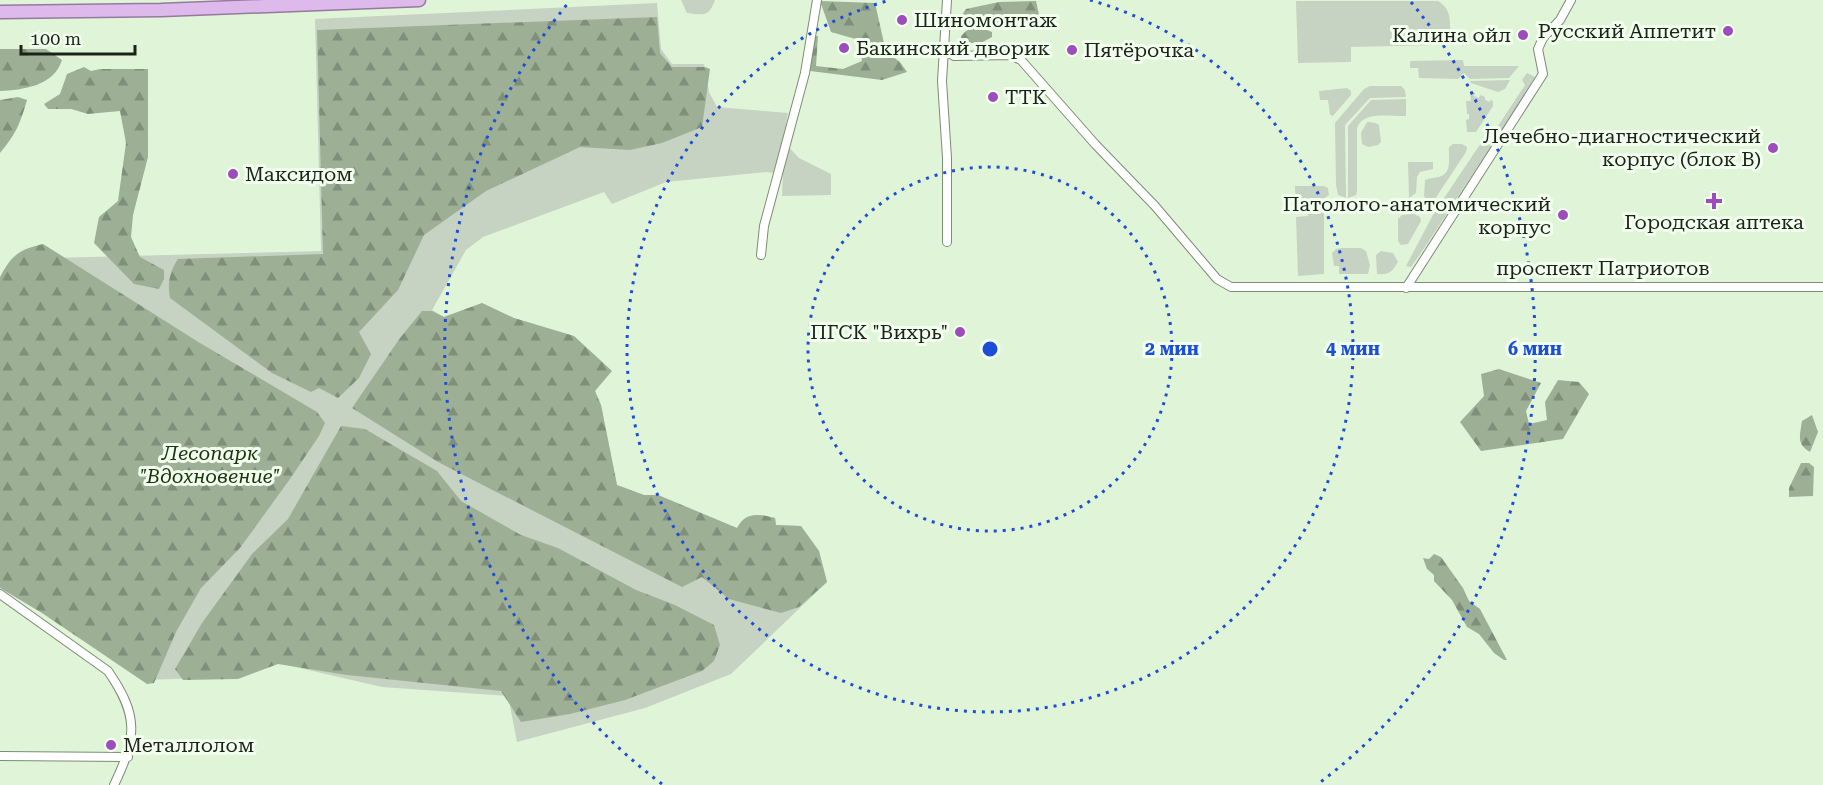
<svg xmlns="http://www.w3.org/2000/svg" width="1823" height="785" font-family="'Roboto Serif',serif">
<style>
.green{fill:#c6d2c2}
.forest{fill:url(#forest-firs)}
.lines{fill:none;stroke-linecap:round;stroke-linejoin:round}
.minor-casing{stroke:#7b8d74;stroke-width:10}
.trunk-casing{stroke:#947a9f;stroke-width:15}
.minor{stroke:#fff;stroke-width:8}
.trunk{stroke:#debaec;stroke-width:12}
.ring{fill:none;stroke:#1d4ed8;stroke-width:3;stroke-dasharray:3 6}
.poi-dot{fill:#9d4cbb;stroke:#f2ffee;stroke-width:2}
.labels{text-anchor:middle;stroke-width:6;stroke-linejoin:round;paint-order:stroke}
.poi-label{font-size:20px;fill:#1b2319;stroke:#f2ffee;text-anchor:start}
.street-label{font-size:20px;fill:#1b2319;stroke:#f2ffee}
.park-label{font-size:20px;font-style:italic;fill:#19350d;stroke:#f2ffee}
.centre{fill:#1d4ed8;stroke:#f2ffee;stroke-width:3}
.ring-label{font-size:18px;text-anchor:middle;font-weight:bold;fill:#1d4ed8;stroke:#f2ffee;stroke-width:6;stroke-linejoin:round;paint-order:stroke}
</style>
<defs>
<pattern id="forest-firs" width="22" height="20" patternUnits="userSpaceOnUse" patternTransform="scale(1.5)"><rect width="22" height="20" fill="#9db096"/><path d="M5 1l3.5 6h-7zM16 11l3.5 6h-7z" fill="#7f8f7a"/></pattern>
</defs>
<rect width="100%" height="100%" fill="#e0f5d8"/>
<path class="green" d="M681 0H715C709 17 704 15 687 13Z
M1296 1H1438C1452 9 1450 22 1450 36L1439 39 1437 45 1351 47V62L1298 63Z
M657 3 661 49 672 64H704L709 92 717 107 788 113 783 141 799 158 831 174V195L782 196 783 174 766 172 666 182 612 204 604 192 483 237 466 250 432 310 444 317 482 303 514 318 574 336 611 371 595 391 601 405 617 485 644 495H658L737 528C746 511 759 514 775 518L776 525 801 526 819 551 827 582 731 674 645 708 517 742 508 696 382 687 278 663 238 677 143 680 0 281 12 259 321 251 315 19Z
M1463 60 1464 66H1519L1509 78 1470 79 1464 73 1458 79 1419 78 1418 68H1410V61Z
M1527 73 1535 77 1527 91 1423 250 1411 267 1406 266 1434 213 1491 128 1496 129 1525 85 1522 80Z
M1510 80 1505 89 1498 92 1471 83 1470 81Z
M1401 86 1405 90 1406 97 1370 98 1345 125 1346 198 1338 195 1336 185 1335 123 1364 89 1370 86Z
M1347 88 1351 91V95L1332 117V115H1330L1328 100H1320L1319 91Z
M1470 91 1475 93 1474 96 1479 98 1480 95 1485 97V100L1490 102 1491 99 1493 102V106L1476 132H1467L1466 120 1469 119V114H1467L1466 101H1471Z
M1406 99V116C1390 117 1362 110 1357 129V191L1356 195 1348 198V126L1371 100Z
M1367 122 1376 123 1379 125 1381 142 1378 145 1368 147 1362 144 1361 133Z
M1462 144 1467 147 1466 152 1433 202H1428L1424 196 1425 180C1430 178 1434 178 1439 177 1453 173 1448 157 1449 147L1453 144Z
M1408 162H1433V169L1420 172 1417 177 1416 193 1409 198Z
M1295 186H1324L1328 188 1329 195 1323 199H1301V209L1296 210Z
M1307 204H1321L1324 207V274L1298 276 1296 217 1308 216Z
M1414 214 1420 217 1421 221 1408 244 1401 245 1398 241V219L1402 215Z
M1341 248H1361L1366 251 1370 265 1368 274H1339V266H1334L1332 253 1336 249Z
M1381 251 1393 253 1398 262C1392 272 1389 275 1377 274L1376 255Z"/>
<path class="forest" d="M820 1 875 3 886 52 900 62 907 72 882 80 810 71 814 36H818L816 66 843 69 862 61 859 40 831 32Z
M1036 1 1040 19 1036 21 1028 17 990 25 968 26 963 23 962 15 966 9 999 2Z
M657 17 660 53 672 67H705L710 69 702 127 662 143 630 150 580 147 486 191 424 235 398 290 359 332 371 354 359 378 338 398 319 388 311 392 272 373 170 298C167 283 170 271 178 259L323 254 317 30Z
M976 26 980 30H987L992 32V37L981 43H962L961 36 966 31Z
M0 49H46L62 60C54 86 23 90 0 91Z
M84 67 91 71 100 69H148V157L133 215 131 237 140 257 164 270V279L159 289 134 284 94 243 99 217 118 201 126 143 120 111 88 114 71 109H48L44 104 60 94 67 74Z
M18 97 27 100C20 124 16 134 0 153V100Z
M43 244 200 343 317 412 325 423 319 436 290 479 240 548 201 588 176 632 154 683 147 684 42 613 0 588V277C12 255 18 250 43 244Z
M482 303 514 318 574 336 612 371 595 391 601 405 617 485 644 495H658L737 528C746 511 759 514 775 518L776 525 801 526 819 551 827 582 799 607 781 613 729 599 702 577 682 587 438 462 352 408 400 338 422 311H432L444 317Z
M1499 369 1541 383 1526 411 1529 424 1547 420 1545 402 1558 380 1579 382 1589 394 1563 439 1481 451 1460 422 1484 396 1481 374Z
M1812 415 1818 432 1810 452C1796 444 1800 435 1802 421Z
M341 426 365 429 437 471 461 501 521 535 558 548 636 590 675 605 714 625 720 645 714 661 702 671 625 700 570 714 521 722 501 691 347 675 278 664 238 679 183 680 175 669 202 623 252 554 288 519Z
M1801 463H1809L1814 467 1813 496 1789 497V488Z
M1434 554 1441 557 1463 588 1469 601 1480 609 1507 660H1504L1494 653 1479 634 1467 627 1452 600 1434 581V575L1427 569 1423 558 1429 559Z"/>
<g class="lines">
<g class="minor-casing">
<path id="minor" d="M943 48 954 56 1010 55 1021 60 1095 144 1155 206 1217 279 1231 287H1823
M947 242V158L942 81 947 0
M761 255 764 226 805 73 817 0
M1406 288 1543 74 1538 49 1543 38 1560 20 1571 0
M0 594 108 671C139 716 137 737 114 785
M0 756 128 757"/>
</g>
<g class="trunk-casing">
<path id="trunk" d="M0 12 161 10 419 0"/>
</g>
<use href="#minor" class="minor"/>
<use href="#trunk" class="trunk"/>
</g>
<g class="ring">
<circle cx="990" cy="349" r="182"/>
<path d="M1090 0A363 363 0 1 1 890 0"/>
<path d="M662 784A545 545 0 0 1 569 2M1411 2A545 545 0 0 1 1318 784"/>
</g>
<g class="poi-dot">
<circle cx="902" cy="20" r="6"/>
<circle cx="1728" cy="31" r="6"/>
<circle cx="1523" cy="35" r="6"/>
<circle cx="844" cy="48" r="6"/>
<circle cx="1072" cy="50" r="6"/>
<circle cx="993" cy="97" r="6"/>
<circle cx="1773" cy="148" r="6"/>
<circle cx="233" cy="174" r="6"/>
<path d="M1711 192h6v6h6v6h-6v6h-6v-6h-6v-6h6z"/>
<circle cx="1563" cy="215" r="6"/>
<circle cx="960" cy="332" r="6"/>
<circle cx="111" cy="745" r="6"/>
</g>
<g class="labels">
<g class="poi-label">
<text x="914" y="27">Шиномонтаж</text>
<text x="1716" y="38" text-anchor="end">Русский Аппетит</text>
<text x="1511" y="42" text-anchor="end">Калина ойл</text>
<text x="856" y="55">Бакинский дворик</text>
<text x="1084" y="57">Пятёрочка</text>
<text x="1005" y="104">ТТК</text>
<text x="1761" y="143" text-anchor="end">Лечебно-диагностический<tspan x="1761" dy="23">корпус (блок В)</tspan></text>
<text x="245" y="181">Максидом</text>
<text x="1551" y="211" text-anchor="end">Патолого-анатомический<tspan x="1551" dy="23">корпус</tspan></text>
<text x="1714" y="229" text-anchor="middle">Городская аптека</text>
<text x="948" y="339" text-anchor="end">ПГСК "Вихрь"</text>
<text x="123" y="752">Металлолом</text>
</g>
<g class="street-label">
<text x="1603" y="275">проспект Патриотов</text>
</g>
<g class="park-label">
<text x="210" y="460">Лесопарк<tspan x="210" dy="23">"Вдохновение"</tspan></text>
</g>
</g>
<circle cx="990" cy="349" r="9" class="centre"/>
<g class="ring-label">
<text x="1172" y="355">2 мин</text>
<text x="1353" y="355">4 мин</text>
<text x="1535" y="355">6 мин</text>
</g>
<path d="M21 45v9h114v-9" fill="none" stroke="#1b2319" stroke-width="3"/>
<text x="30" y="45" font-size="18" fill="#1b2319" stroke="#f2ffee" stroke-width="4.5" paint-order="stroke">100 m</text>
</svg>
